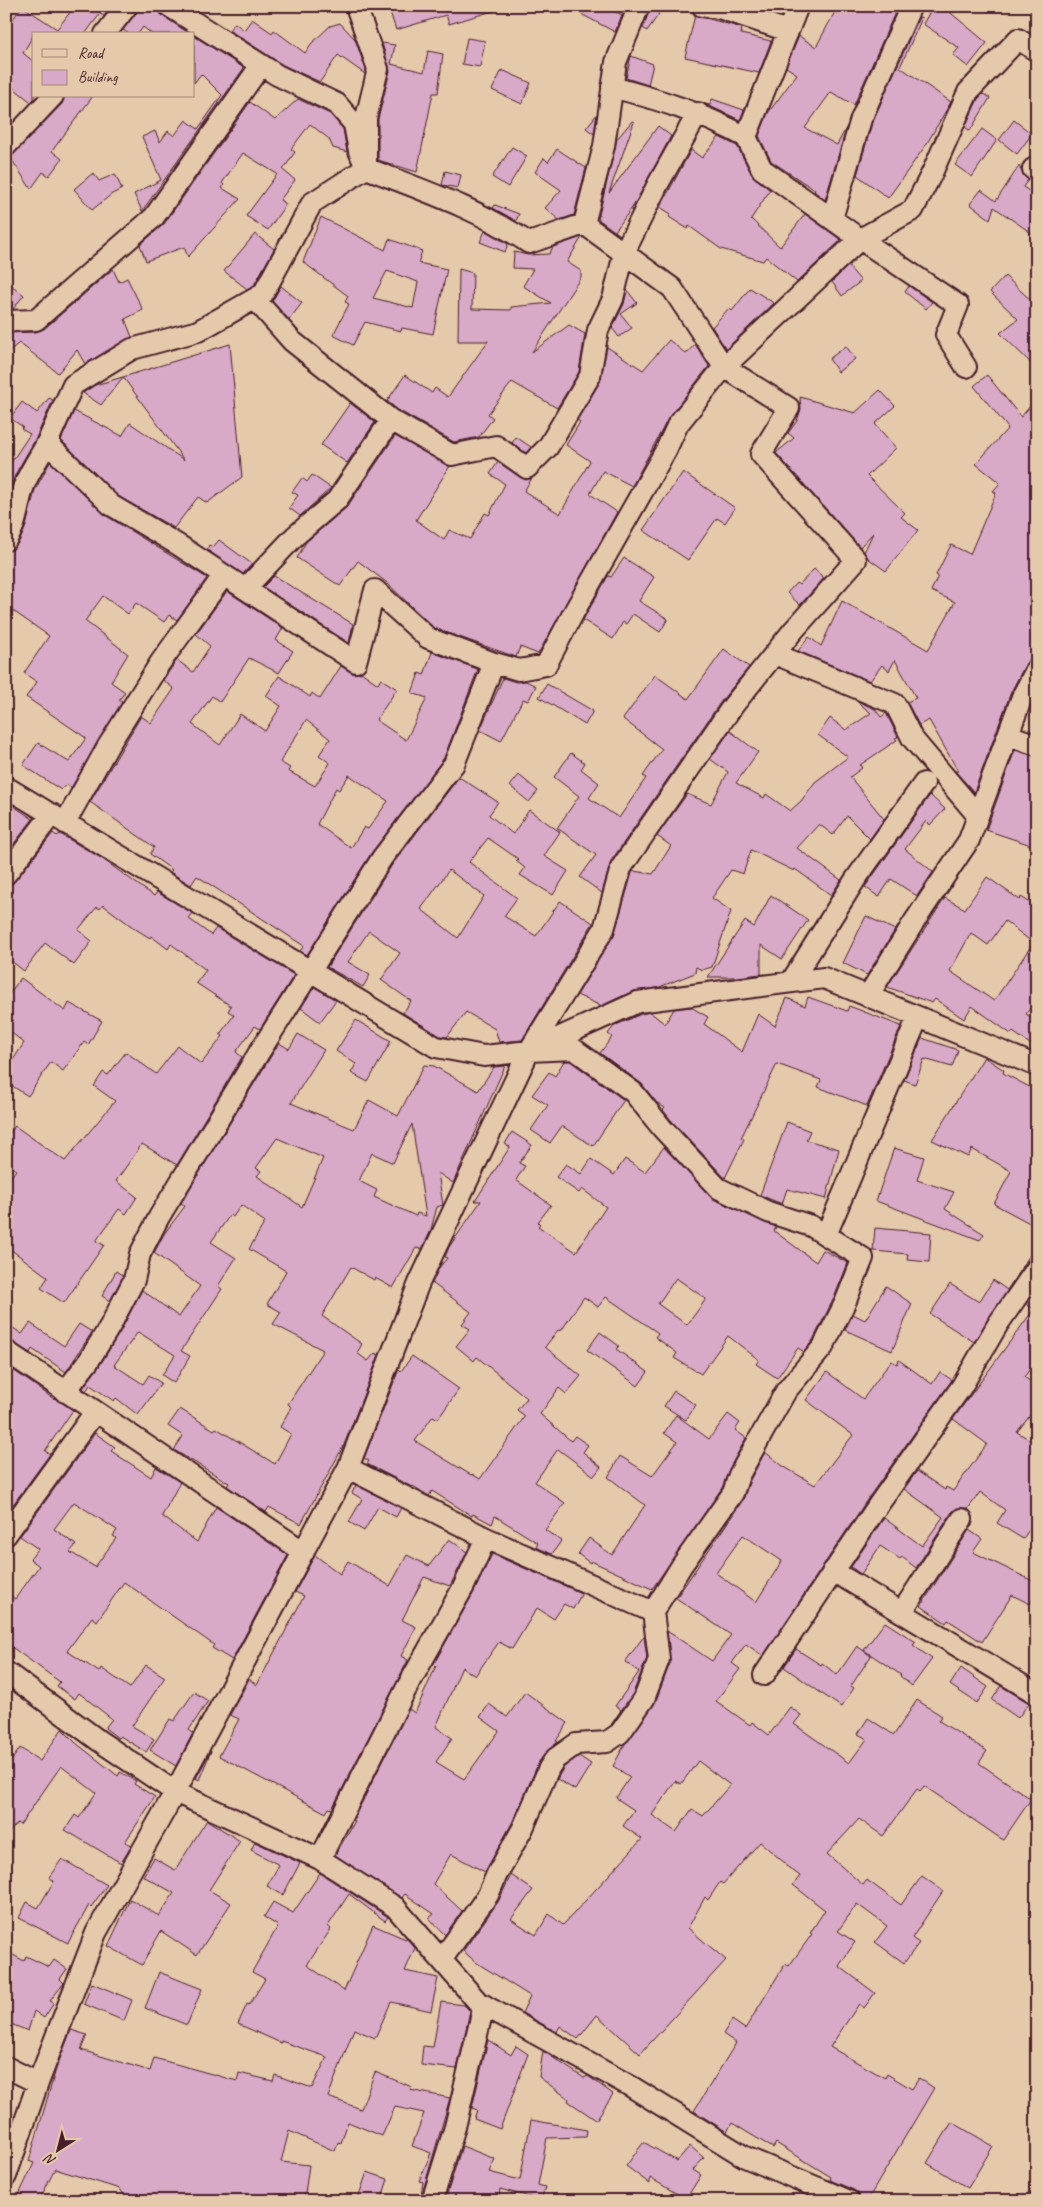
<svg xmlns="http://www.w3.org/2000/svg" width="1043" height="2207" font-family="Caveat,sans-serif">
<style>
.building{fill:#d9a9c8;stroke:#4a1f2b;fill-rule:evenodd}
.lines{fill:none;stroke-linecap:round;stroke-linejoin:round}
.minor-casing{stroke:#4a1f2b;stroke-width:24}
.minor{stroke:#e4caab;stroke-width:20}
</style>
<rect width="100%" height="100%" fill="#e4caab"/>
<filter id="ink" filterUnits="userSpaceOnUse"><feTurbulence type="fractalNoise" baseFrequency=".02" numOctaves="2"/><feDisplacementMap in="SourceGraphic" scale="10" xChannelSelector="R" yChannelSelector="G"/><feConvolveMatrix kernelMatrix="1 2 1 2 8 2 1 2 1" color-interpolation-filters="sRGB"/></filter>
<g filter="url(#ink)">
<path class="building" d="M22 6 57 29 75 6H112L104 16 100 14 85 34H34L23 53 34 62V99L31 102 6 82V29Z
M139 6H157L163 16 190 34H152L143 27 138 34H129L123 30 136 13Z
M397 6H495L496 10 449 24 446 15 396 30 389 9Z
M566 6H604L622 15 615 32Z
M838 6H898L854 105 831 92 805 128 837 145 847 126 825 200 814 191 815 190 771 161 759 136 768 113 797 74 786 67 799 36 816 47Z
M933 6H941L946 9 987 43 968 67 953 55 959 48 923 24Z
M650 8 659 14 647 31 643 28Z
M695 15 742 28 741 34 771 41 759 73 685 57Z
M919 17 922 18 900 67 951 102 926 145 888 198 857 175 872 123Z
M252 19 272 33 274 30 305 53 311 44 330 26 340 23 355 39 366 70 365 74 338 55 320 82 283 65 229 30 235 23 244 30Z
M194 36 244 68 142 211 134 194 161 180 142 137 155 131 160 142 168 131 174 136 186 120 198 129 222 95 201 74 194 83Z
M467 38 485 41 480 67 462 64Z
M382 43 395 45 391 64 424 72 428 51 443 54 438 93H433L417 172 378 160V119L390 71Z
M631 56 653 64 648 85 626 78Z
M502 70 531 83 522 104 492 90Z
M983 94 990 98 970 131 965 127 978 99Z
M65 96H93L52 151 62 159 49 176 43 172 31 189 10 157 62 104Z
M298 99 330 114 343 129 347 152 333 148 329 139 310 124 291 149 295 152 283 170 295 180 280 200 286 204 268 230 246 216 277 174 243 153 222 183 224 185 222 188 240 199 188 257 184 247 146 261 140 245 164 224 250 102 275 120Z
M712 99 744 110 740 120 705 104 710 105Z
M597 114 594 134 586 128Z
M1014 120 1032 134 1017 154 999 140Z
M632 121 634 122 609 193 658 126 671 136 634 205 615 231 620 235 598 219 617 139Z
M982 129 997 140 972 177 955 165Z
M719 137 737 146 752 175 770 190 751 219 780 247 805 214 841 240 797 282 766 257 763 261 721 249 689 226 688 229 669 217 671 214 660 207 691 150 702 158Z
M512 147 527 156 508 187 492 177Z
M557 149 586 168 574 215 559 220 545 208 561 190 535 172 544 158 548 162Z
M1019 166 1023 175 1028 180 1023 187 1037 196V237L994 207 990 219 970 204 981 190 996 201Z
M445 171 461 175 458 188 442 185Z
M93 173 99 181 115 174 122 189 112 194 92 210 74 189Z
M495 205 519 214 516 221 493 208Z
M321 217 385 250 389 239 422 251 418 263 447 269 433 334 402 328 401 331 365 322 353 345 333 335 349 304 345 302 348 296 303 262ZM387 271 418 282 413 308 373 298Z
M485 231 508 244 505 252 480 242Z
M255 234 274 249 254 285 247 289 224 271Z
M582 237 567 262 581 271V277L532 352 569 325 585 334 579 372 557 408 512 382 488 414 493 418 479 437 454 442 398 410 387 401 405 375 432 393 435 388 448 397 488 341H458L459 269 473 273 472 309 511 310V307L551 303 523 286 533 269 513 268 514 252 528 255 549 254 553 247Z
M848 266 861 281 842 296 832 282Z
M113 269 119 282 127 278 143 310 125 319 132 337 85 364 77 350 58 373 19 343 6 354V333L36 332 44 329Z
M1005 276 1037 306V369L1000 333 1018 319 990 292Z
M6 281 24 295 13 309H6Z
M281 286 302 303 289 320 272 301Z
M909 286 932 302 926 309 905 292Z
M750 288 774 303 726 349 712 327 729 308 732 311Z
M627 290 637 303 621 314 632 328 619 337 612 328 624 304Z
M669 340 686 354 695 344 709 366 669 417 632 486 603 471 590 494 617 512 538 654 520 647 516 657 434 628 386 582 358 561 340 586 297 558 306 542 347 507 395 436 450 466 416 520 444 540 449 530 470 539 485 513 489 515 505 484 490 474 498 462 521 478 526 480 532 478 524 491 560 514 590 461 566 445 580 422 577 420 600 382 607 347 643 370Z
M230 344 242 477 207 503 198 497 174 528 118 496 61 440 74 411 122 436 130 423 184 460 123 377Z
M846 346 855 359 838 372 829 359Z
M987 375 1021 417 1037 398V653L1026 663 1011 692 974 792 955 771H958L929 720 919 725 907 702 916 698 895 660 889 671 882 665 870 681 798 651 809 637 821 646 842 601 928 650 955 602 931 591 938 576 936 575 951 545 970 554 996 493 993 491 1000 483 976 464 1008 428 974 386Z
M123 377 101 405 83 393 95 385Z
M880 390 895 406 875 424 896 448 867 476 905 513 901 517 918 530 886 571 869 559 864 552 873 533 860 547 776 453 794 438 788 433 797 421 801 409 800 397 855 413Z
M49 398 53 400 36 438 15 475 6 507V470L30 434 21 429 23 427 10 418 22 402 37 413Z
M350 403 375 422 347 463 321 445Z
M516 437 531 447 526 453 512 443Z
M50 462 105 515 207 578 177 620 169 615 164 622 136 603 128 614 103 596 85 621 128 654 111 682 125 692 119 700 122 702 71 788 66 784 61 790 23 765 38 743 69 762 86 738 26 697 37 682 24 673 49 636 6 606V552L12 550 20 540 26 526 35 490Z
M683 472 735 508 725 523 717 518 688 560 643 530Z
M312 475 331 488 300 516 289 508 298 495 292 492 302 478 307 482Z
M219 540 252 564 243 574 207 550 209 545 213 547Z
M624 558 654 577 639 601 668 619 660 632 633 614 626 624 623 622 613 639 583 620 608 576 611 577Z
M814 569 824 578 800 605 787 593 796 583 799 585Z
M274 576 353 624 349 643 263 587Z
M227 591 283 628 276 640 293 651 279 673 249 658 220 702 212 696 192 724 220 745 240 714 265 731 281 706 266 696 279 676 310 697 312 693 320 699 341 666 354 674 361 672 378 684 381 679 397 689 376 720 406 740 427 698 412 693 419 673 424 675 432 652 478 669 444 758 372 852 307 955 300 951 304 946 197 876 191 885 170 872 172 870 150 854 154 847 90 802 141 716 151 723 174 689 163 680 177 660 193 672 210 646 196 634ZM306 720 330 739 319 755 330 763 315 786 288 771 290 768 280 762ZM349 775 388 801 368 829 364 827 351 848 317 824 336 788 339 790Z
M724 649 749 667 722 700 611 861 602 893 580 877 596 855 557 828 579 796 554 777 571 753 585 763 581 769 599 783 589 798 619 818 646 778 643 776 662 749 623 719 655 675 688 699Z
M503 678 516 682 526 681 536 686 528 701 523 699 501 741 480 730Z
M547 684 593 711 585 725 539 697Z
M855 700 875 709 881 717 886 713 898 737 895 738 897 740 860 765 862 768 850 777 884 819 870 839 847 816 833 835 819 824 797 848 841 880 831 895 795 869 794 871 751 850 743 874 731 870 712 898 731 911 712 967 702 970 696 967 695 973 657 988 633 991 601 1006 577 995 614 935 632 873 633 871 653 874 671 846 657 836 687 794 711 804 728 772 710 759 730 731 758 752 736 783 764 798 766 794 790 811 801 801 815 782 848 757 818 735 830 718 846 730 871 713Z
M1015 750 1037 757V847L986 830Z
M519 775 538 791 529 802 510 786Z
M459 777 498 802 489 815 513 834 529 810 560 832 544 856 568 871 553 895 520 875 525 868 516 861 518 859 488 838 469 862 517 898 504 916 536 936 560 901 593 923 522 1040 499 1042 495 1029 466 1012 447 1037 440 1036 403 1013 411 1001 381 980 400 953 369 931 348 962 370 975 363 987 327 967 392 865ZM449 870 484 896 458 938 421 909Z
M930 795 945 809 930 825 926 821 905 849 933 872 917 896 891 879 879 897 865 887Z
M6 801 33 819 6 854Z
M53 833 57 836 60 834 101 858 154 896 157 892 192 913 188 918 211 935 216 928 294 975 260 1029 255 1026 236 1052 242 1057 177 1165 142 1144 116 1181 137 1197 126 1214 119 1209 96 1241 104 1245 64 1303 41 1288 48 1277 6 1246V1184L16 1170 6 1164V1139L15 1126 65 1161 115 1101 94 1086 103 1072 108 1075 126 1052 156 1074 178 1046 201 1064 223 1036 220 1034 234 1015 228 1011 231 1006 196 983 206 970 171 944 168 949 151 936 150 938 134 928 103 905 100 909 97 907 78 930 92 941 74 965 45 943 24 971 6 957V886L15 881Z
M987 877 1020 900 1021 897 1037 907V999L1026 1014 1037 1021V1049L1013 1032 1011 1034 972 1006 964 1019 935 999 932 1003 887 987 945 898 965 909ZM1005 921 1033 943 994 1001 950 971 971 933 988 945Z
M771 895 808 920 782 959 761 945V974L737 977H708L745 921 754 927Z
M866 916 895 930 867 975 843 963Z
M21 978 65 1011 69 1003 102 1021 88 1045 84 1042 63 1071 51 1062 28 1096 6 1082V1071L24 1043 6 1028V998Z
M314 987 336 1000 320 1022 301 1008Z
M808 997 847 1011 849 1006 901 1026 867 1106 818 1087 821 1080 777 1064 741 1138 744 1139 725 1178 671 1120 663 1110 665 1108 656 1102 642 1084 600 1053 612 1037 608 1034 614 1026 641 1014 650 1012 665 1024 674 1009 691 1007 708 1017 704 1024 742 1052 758 1014 775 1026 787 998 805 1006Z
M356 1020 391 1041 368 1082 351 1073 356 1064 336 1051Z
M298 1034 324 1050 291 1103 354 1129 369 1100 398 1116 424 1065 434 1066 478 1091 494 1067 505 1066 453 1183 438 1173 443 1205 437 1207 430 1233 422 1249 416 1248 393 1288 375 1278 374 1280 351 1267 322 1316 362 1344 357 1353 368 1361 375 1353 379 1355 344 1445 301 1524 269 1507 266 1512 227 1486 229 1483 174 1450 183 1436 168 1426 180 1409 214 1430 216 1428 275 1464 291 1434 280 1427 291 1407 288 1404 323 1350 273 1324 281 1312 267 1304 286 1271 249 1249 265 1222 241 1205 233 1217 230 1215 211 1242 236 1258 218 1286 222 1289 181 1351 190 1356 174 1383 162 1375 175 1355 138 1332 114 1365 143 1384 149 1375 161 1383 138 1415 116 1398 114 1401 90 1385 86 1391 83 1388 98 1368 120 1332 142 1290 179 1317 200 1286 154 1253 164 1234 185 1206 181 1203 279 1043 289 1049ZM412 1124 426 1216 417 1213 416 1216 374 1197 377 1190 359 1181 372 1153 393 1163ZM277 1138 323 1158 302 1207 257 1176 261 1171 256 1168Z
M922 1038 958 1050 952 1067 924 1059 915 1084 904 1080Z
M984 1057 1004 1070 1003 1073 1037 1091V1227L994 1204 1011 1171 972 1149 968 1157 932 1140Z
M564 1061H570L624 1100 593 1146 562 1126 550 1143 531 1130 548 1105 532 1095 549 1072 555 1076Z
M787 1122 810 1131 806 1140 839 1149 826 1199 787 1189 782 1204 760 1195Z
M512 1132 532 1145 519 1163 525 1166 516 1180 551 1205 538 1222 540 1224 538 1226 576 1252 606 1207 582 1189 579 1193 556 1177 566 1164 581 1174 591 1159 614 1175 625 1159 645 1172 664 1147 713 1199 776 1227 774 1231 816 1262 823 1250 848 1263 834 1298 813 1340 804 1352 798 1348 777 1378 756 1364 759 1360 728 1336 701 1374 674 1358 677 1353 655 1337 658 1333 606 1297 598 1307 584 1297 561 1331 558 1330 545 1347 581 1376 566 1394 559 1388 540 1414 571 1441 575 1436 588 1445 583 1452 601 1467 594 1476 558 1449 535 1482 565 1503 545 1530 561 1541 552 1554 536 1547 538 1543 495 1516 492 1524 473 1514 472 1516 432 1491 429 1496 413 1486 412 1487 367 1464 369 1461 364 1458 399 1369 401 1371 412 1356 459 1389 438 1419 433 1416 415 1441 471 1475 472 1474 480 1479 525 1416 517 1410 527 1398 477 1357 474 1361 456 1346 470 1329 462 1324 471 1312 432 1283 439 1268 447 1258 445 1257 449 1247 481 1201H475L510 1147 505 1144ZM676 1278 706 1299 687 1325 658 1304Z
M894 1148 924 1157 917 1180 954 1192 945 1209 984 1234 980 1240 876 1201Z
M875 1228 931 1233 929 1262 907 1260 908 1254 873 1251Z
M1037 1244V1256L1027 1261 974 1342 930 1314 950 1284 979 1302 993 1280 1007 1290Z
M116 1271 123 1276 110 1301 102 1296Z
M886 1286 912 1304 892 1351 845 1330 853 1314 865 1320Z
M1037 1289V1360L1024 1377 1037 1386V1407L1017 1432 1037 1444V1517L1023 1539 997 1523 1005 1510 980 1492 968 1509 957 1508 952 1512 916 1568 902 1557 900 1559 880 1546 861 1574 859 1573 851 1567 884 1518 922 1546 943 1517 904 1489 917 1471 945 1490 946 1487 953 1491 987 1444 953 1419 1034 1309 1026 1304Z
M6 1323 22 1334 30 1323 64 1346 79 1324 92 1332 66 1372 32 1349 30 1353 6 1339Z
M600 1332 619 1346 616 1349 648 1372 638 1386 587 1350Z
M899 1360 932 1384 940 1372 952 1380 869 1497 763 1656 746 1644 732 1663 740 1669 716 1701 750 1725 752 1722 769 1735 790 1707 801 1715 794 1724 849 1763 867 1739 858 1734 868 1718 894 1735 917 1700 942 1716 939 1721 987 1751 979 1763 1031 1799 1003 1840 924 1786 920 1791 917 1789 883 1836 859 1819 827 1854 863 1885 867 1880 901 1905 922 1876 943 1891 912 1938 919 1943 904 1963 875 1942 887 1926 857 1904 838 1931 855 1942 839 1966 875 1993 864 2008 859 2004 830 2047 885 2078 887 2074 912 2089 919 2078 934 2088 867 2201H861L859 2194 854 2190 830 2180 831 2177 776 2143 773 2148 732 2123 727 2132 694 2111 736 2043 723 2034 732 2020 745 2029 785 1964 789 1966 812 1934 810 1933 825 1910 793 1885 800 1876 785 1865 786 1864 760 1842 723 1884 720 1882 708 1900 705 1897 688 1928 726 1960 640 2054 597 2015 578 2039 560 2026 557 2032 522 2013 530 1996 477 1963 463 1951 498 1902 511 1875 533 1890 511 1919 536 1935 549 1914 563 1925 642 1839 623 1826 634 1810 616 1798 630 1777 613 1766 625 1744 655 1703 670 1663 667 1631 712 1661 731 1635 676 1598 743 1500 750 1480 765 1452 783 1466 815 1485 853 1435 806 1400 827 1372 863 1399 891 1361 897 1364ZM743 1535 782 1561 756 1602 716 1573ZM698 1761 730 1785 703 1816 692 1809 676 1832 652 1815 675 1781 681 1784Z
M6 1365 54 1399 55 1398 73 1410 45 1451 50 1454 6 1514Z
M674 1391 696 1405 686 1420 664 1406Z
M728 1414 740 1423 735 1430 746 1438 729 1469 722 1488 652 1589 591 1561 590 1563 578 1554 589 1538 612 1555 645 1505 608 1477 620 1456 652 1476 677 1442 664 1433 676 1415 709 1439Z
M95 1433 115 1447 111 1451 151 1477 156 1467 180 1482 162 1516 197 1542 216 1507 288 1555 232 1660 212 1648 214 1645 124 1582 97 1621 92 1617 67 1651 99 1672 101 1668 130 1688 146 1665 165 1677 132 1726 154 1739 146 1752 120 1736 118 1738 105 1728 112 1719 79 1693 75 1699 57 1686 60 1682 6 1643V1592L15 1599 39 1566 30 1559 38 1549 20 1536ZM74 1502 117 1530 113 1536 116 1538 95 1567 70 1552 76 1545 54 1529Z
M356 1485 401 1508 396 1517 378 1507 364 1531 349 1522 362 1499 352 1493Z
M969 1530 982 1539 973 1552 1037 1583V1589L1030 1604 1012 1595 982 1642 948 1620 946 1623 921 1606Z
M449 1539 467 1552 450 1586 424 1577 402 1620 416 1627 401 1656 408 1660 332 1809 329 1808 326 1813 219 1756 239 1719 230 1715 249 1679 257 1685 304 1596 295 1592 315 1555 340 1574 348 1561 390 1586 407 1555 429 1566Z
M492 1554 581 1593V1595L573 1609 564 1604 554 1619 537 1608 512 1649 499 1642 475 1676 462 1667 436 1727 452 1738 436 1762 464 1779 499 1731 480 1717 489 1704 507 1717 525 1692 568 1723 556 1741 558 1742 548 1750 539 1762 512 1823 485 1872 451 1854 433 1884 462 1911 445 1935 429 1918 434 1914 405 1894 402 1898 335 1855 355 1821 353 1820 409 1709 415 1713 436 1666 433 1665 474 1592Z
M885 1622 916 1642 913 1645 932 1659 912 1686 900 1676 901 1675 864 1650Z
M644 1636 647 1658 633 1693 611 1725 621 1710 615 1706 639 1672 625 1662Z
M857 1646 871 1656 851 1686 854 1688 841 1707 784 1667 796 1649 821 1665 822 1663 837 1675Z
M961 1668 988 1687 977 1703 950 1685Z
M1001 1686 1029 1703 1018 1718 992 1700Z
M194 1692 208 1701 189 1730 193 1733 176 1766 150 1750 170 1719 174 1721Z
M62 1729 76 1743 118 1776 120 1772 136 1781 134 1784 155 1797 125 1842 132 1845 121 1863 65 1830 75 1815 79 1818 96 1793 61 1766 20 1825 17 1823 6 1837V1769L20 1748 40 1761Z
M211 1751 199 1780 196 1778Z
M579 1756 591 1764 575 1790 557 1779 564 1767Z
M207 1820 240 1841 209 1890 231 1903 197 1955 161 1931 142 1965 108 1946 130 1899 159 1916 174 1893 143 1876 154 1858 175 1870Z
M255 1842 300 1863 283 1895 267 1886 279 1865 251 1850Z
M62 1859 107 1885 91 1907 89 1905 68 1943 19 1918 27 1902 38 1908 54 1881 49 1877Z
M320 1873 388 1917 385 1921 349 1894 328 1926 331 1929 307 1965 344 1991 373 1925 408 1940 415 1948 405 1971 438 1978 431 2011 391 2002 375 2038 354 2029 328 2097 361 2109 375 2072 412 2087 410 2090 450 2098 420 2201 423 2182 419 2181 431 2153 412 2146 424 2113 395 2107 382 2136 348 2122 341 2143 338 2142 335 2151 289 2131 281 2162 309 2165 304 2201 280 2198 279 2201H128L120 2189 55 2169 39 2201H16L34 2163 29 2161 56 2069 71 2030 87 2035 81 2050 150 2071 154 2058 237 2081 239 2073 273 2081 275 2075 312 2088 327 2057 281 2041V2043L238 2024 247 2004 249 2005 265 1979 252 1972 278 1926 264 1917 273 1902 293 1913Z
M6 1951 24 1961 26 1956 49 1967 54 1960 67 1969 60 1979 64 1983 50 2001 54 2003 44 2018 34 2011 28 2031 6 2022Z
M159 1972 202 1989 187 2025 145 2008Z
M92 1983 132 2000 124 2021 84 2004Z
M441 2002 464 2005 470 2011 457 2069 421 2065 423 2046 433 2047Z
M488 2040 511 2055 516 2046 528 2054 500 2129 474 2119 477 2110 472 2108Z
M543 2051 584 2078 588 2076 613 2094 596 2120 568 2101 569 2099 539 2077Z
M531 2120 587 2130 586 2137 547 2138 538 2185 545 2187 541 2200 500 2189 499 2201H445L462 2146 495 2159 489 2172 520 2180Z
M952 2122 993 2146 968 2188 927 2163Z
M643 2143H645L677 2161 690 2146 704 2158 693 2170 701 2175 686 2199 650 2178V2184L626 2166Z
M367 2172 388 2179 381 2201H357Z"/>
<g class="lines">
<g class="minor-casing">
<path id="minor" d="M169 6 277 75 337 104 354 124 359 151 366 168 312 203 263 294 198 331 132 349 73 385 47 443 111 505 180 546 356 662 375 590 428 638 494 663
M702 6 719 8 788 31
M105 34 127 6
M612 87C661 100 701 113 746 137
M6 146 53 96
M1033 169 1037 167
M832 219 861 119 911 6
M584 224 604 146 616 62 639 6
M255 299 292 341 391 420 452 455 496 446 527 468 548 447 590 376 598 330 613 299 624 253 658 184 698 113
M6 321 36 320 154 217 261 65
M966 367 946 335 958 305 860 239 913 210 932 173 968 92 1018 39 1037 51
M6 540C17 525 17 509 22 492 25 477 40 457 47 443
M245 589 295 536 337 500 391 420
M775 654 895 704 912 738 978 816
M1008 735 1037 745
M6 787 436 1047 484 1056 529 1051 638 1002 824 978 1037 1066
M65 823 108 746 160 663 224 575
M6 874 52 814
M791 982 855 880 924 783
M868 996 914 922 969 840 1022 697 1037 668
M826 1235 918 1017
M6 1351 304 1552
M65 1392 88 1362 110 1326 134 1280 140 1254 159 1217 260 1051 382 858 454 764 494 663 519 670 546 665 575 610 666 450 678 424 724 367 860 239 762 169 746 137 798 6
M348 1468 486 1538 653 1612
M6 1535 95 1412
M833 1571 1037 1694
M902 1612 962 1519
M6 1672 98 1740 175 1792 320 1859 395 1907 478 2002 632 2087 745 2157 849 2201
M764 1675 879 1504 962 1386 998 1324 1037 1268
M320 1859 405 1691 464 1586 486 1538
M442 1959 488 1895 497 1874 523 1828 549 1768 555 1759 576 1744 607 1742 620 1733 644 1699 659 1659 653 1612 682 1565 733 1493 739 1475 786 1391 823 1347 845 1303 863 1258 811 1226 768 1212 718 1188 662 1128 633 1092 574 1049 529 1051
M6 2067 38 2083
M6 2176 38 2083 96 1933 175 1792 348 1468 419 1283 529 1051 604 929 621 868 732 707 792 632 856 560 761 454 789 408 724 367 672 288 584 224 529 243C479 209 422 190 366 168V118L378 69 356 6
M432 2201 455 2127 484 2005"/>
</g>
<use href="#minor" class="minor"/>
</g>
</g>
<rect width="1043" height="2207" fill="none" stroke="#e4caab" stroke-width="25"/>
<rect x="12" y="12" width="1018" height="2182" fill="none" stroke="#4a1f2b" stroke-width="2" filter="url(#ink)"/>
<rect x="32" y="32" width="162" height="65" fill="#e4caab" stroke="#a68678"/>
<rect x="42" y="49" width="25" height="8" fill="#e4caab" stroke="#a68678"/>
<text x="78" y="58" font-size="15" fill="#4a1f2b">Road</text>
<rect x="42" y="70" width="25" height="15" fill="#d9a9c8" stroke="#a68678"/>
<text x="78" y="82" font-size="15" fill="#4a1f2b">Building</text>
<g transform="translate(58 2150) rotate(216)" stroke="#e4caab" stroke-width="4" paint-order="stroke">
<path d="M0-4L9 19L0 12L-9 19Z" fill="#4a1f2b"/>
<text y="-8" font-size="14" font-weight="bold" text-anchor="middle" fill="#4a1f2b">N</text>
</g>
</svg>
